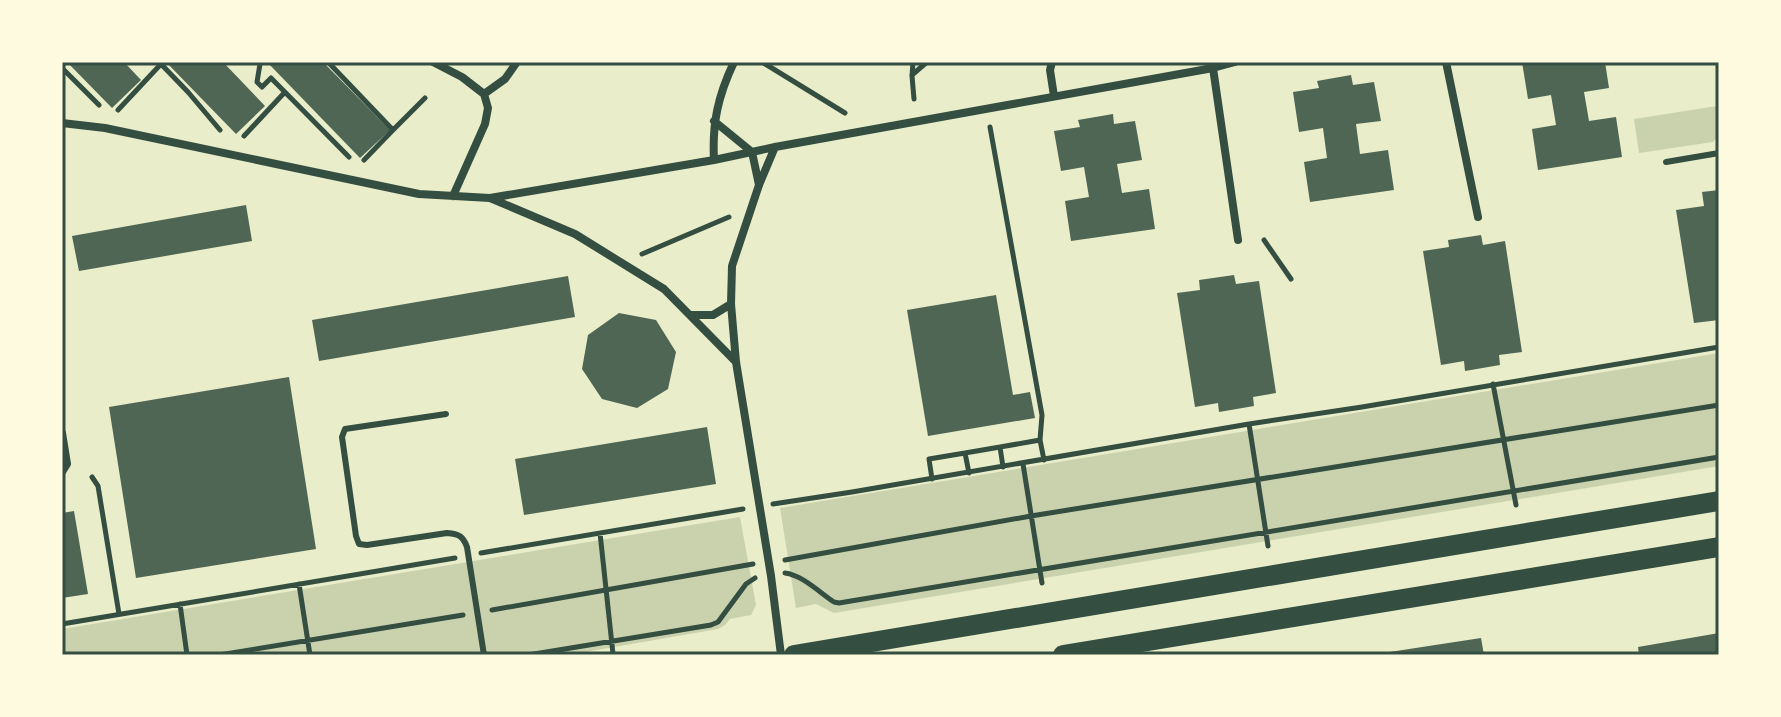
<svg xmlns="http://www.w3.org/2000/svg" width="1781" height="717" font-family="'Crimson Pro',serif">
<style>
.green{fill:#cad2ad}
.building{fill:#4f6655}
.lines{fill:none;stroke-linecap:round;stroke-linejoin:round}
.path{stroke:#344e41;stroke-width:5}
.service{stroke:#344e41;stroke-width:6}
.minor{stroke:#344e41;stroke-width:8}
.primary{stroke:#344e41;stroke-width:20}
.neatline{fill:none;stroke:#344e41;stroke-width:3}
</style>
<rect width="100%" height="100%" fill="#e9edc9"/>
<path class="green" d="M1717 106 1719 135 1713 142 1639 153 1634 119Z
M1719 353V466L834 613 816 604 796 608 780 508Z
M740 517 756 605 751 615 730 619 725 625 718 629 568 655H62V629Z"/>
<path class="building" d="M67 62H124L141 80 112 108Z
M166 62H223L265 106 236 134Z
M267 62H323L390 130 360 158Z
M1522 62H1605L1609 88 1584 92 1589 121 1616 117 1622 157 1538 170 1532 129 1556 125 1551 95 1528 99Z
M1351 75 1353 85 1374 82 1381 121 1356 124 1360 154 1388 150 1394 190 1310 202 1304 162 1327 158 1323 128 1299 132 1293 92 1319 88 1317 81Z
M1113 114 1114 124 1135 121 1142 160 1117 164 1122 193 1149 189 1155 229 1071 241 1065 201 1089 197 1084 167 1061 171 1054 131 1080 127 1078 120Z
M1719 190V320L1694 323 1676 210 1704 206 1702 192Z
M246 205 252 241 79 271 72 236Z
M1481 235 1483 245 1505 241 1522 352 1499 355 1500 365 1465 371 1464 361 1441 365 1423 251 1449 247 1448 240Z
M1234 275 1236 284 1259 281 1276 393 1253 397 1254 406 1219 412 1218 403 1195 407 1177 293 1200 290 1199 280Z
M568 276 575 317 319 361 312 320Z
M996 295 1013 395 1030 392 1035 418 928 436 907 310Z
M619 313 656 320 676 352 668 389 637 408 602 399 582 369 588 335Z
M289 377 316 549 136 578 109 407Z
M707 427 716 484 524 515 515 459Z
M74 511 88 594 62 598V513Z
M1719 633V655H1639L1638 647Z
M1481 638 1484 655H1383V653Z"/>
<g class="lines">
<path class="path" d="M135 62H136
M159 62 188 92 220 130
M258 62 260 64 257 82 262 87 271 78 349 157
M328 62 393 130 364 160
M762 62 845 113
M913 62 912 76 914 99
M62 68 99 105
M912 75 927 62
M118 110 161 64
M990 127 1042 415 1040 440
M393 130 425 98
M244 136 285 92
M1264 240 1291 279
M642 254 729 217
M1493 384 1516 505
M1249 424 1268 546
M1000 447 1040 440 1044 460
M965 453 1000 447 1003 467
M1023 464 1042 583
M92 477 98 486 119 614
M932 479 929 459 965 453 969 473
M773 504 852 492 1249 424 1362 407 1719 347
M600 533 613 654
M481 553 743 509
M785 560 1031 516 1719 405
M785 573C802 575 819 592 834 602L839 603 1719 457
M299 584 310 655
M180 604 187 655
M492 610 753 564
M62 624 455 558
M219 655 463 615
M528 655 711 625 718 622 746 584 755 578"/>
<path class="service" d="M1666 162 1719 153
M446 414 345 429 342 437 356 536 359 544 367 545 447 533C459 534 463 536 467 547L484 655"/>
<path class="minor" d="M433 62 462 77 484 94 488 108 485 124 453 196
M1052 62 1050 70 1054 96
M1446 62 1478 217
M1213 68 1238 240
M484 94 505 79 517 62
M714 121 752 152 759 185
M62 123 105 128 419 194 490 198 575 234 664 289 736 362
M775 147 759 185 732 266 731 304 736 362 771 576 781 655
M714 160C712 123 718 96 734 62
M490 198 714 160 775 147 1213 68 1235 62
M690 315H713L731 304
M62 433 67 464 62 472"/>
<path class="primary" d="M794 655 1719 501
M1063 655 1719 547"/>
</g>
<rect width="1781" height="717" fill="none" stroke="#fefae0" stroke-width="128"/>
<rect x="64" y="64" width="1653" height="589" class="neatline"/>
</svg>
